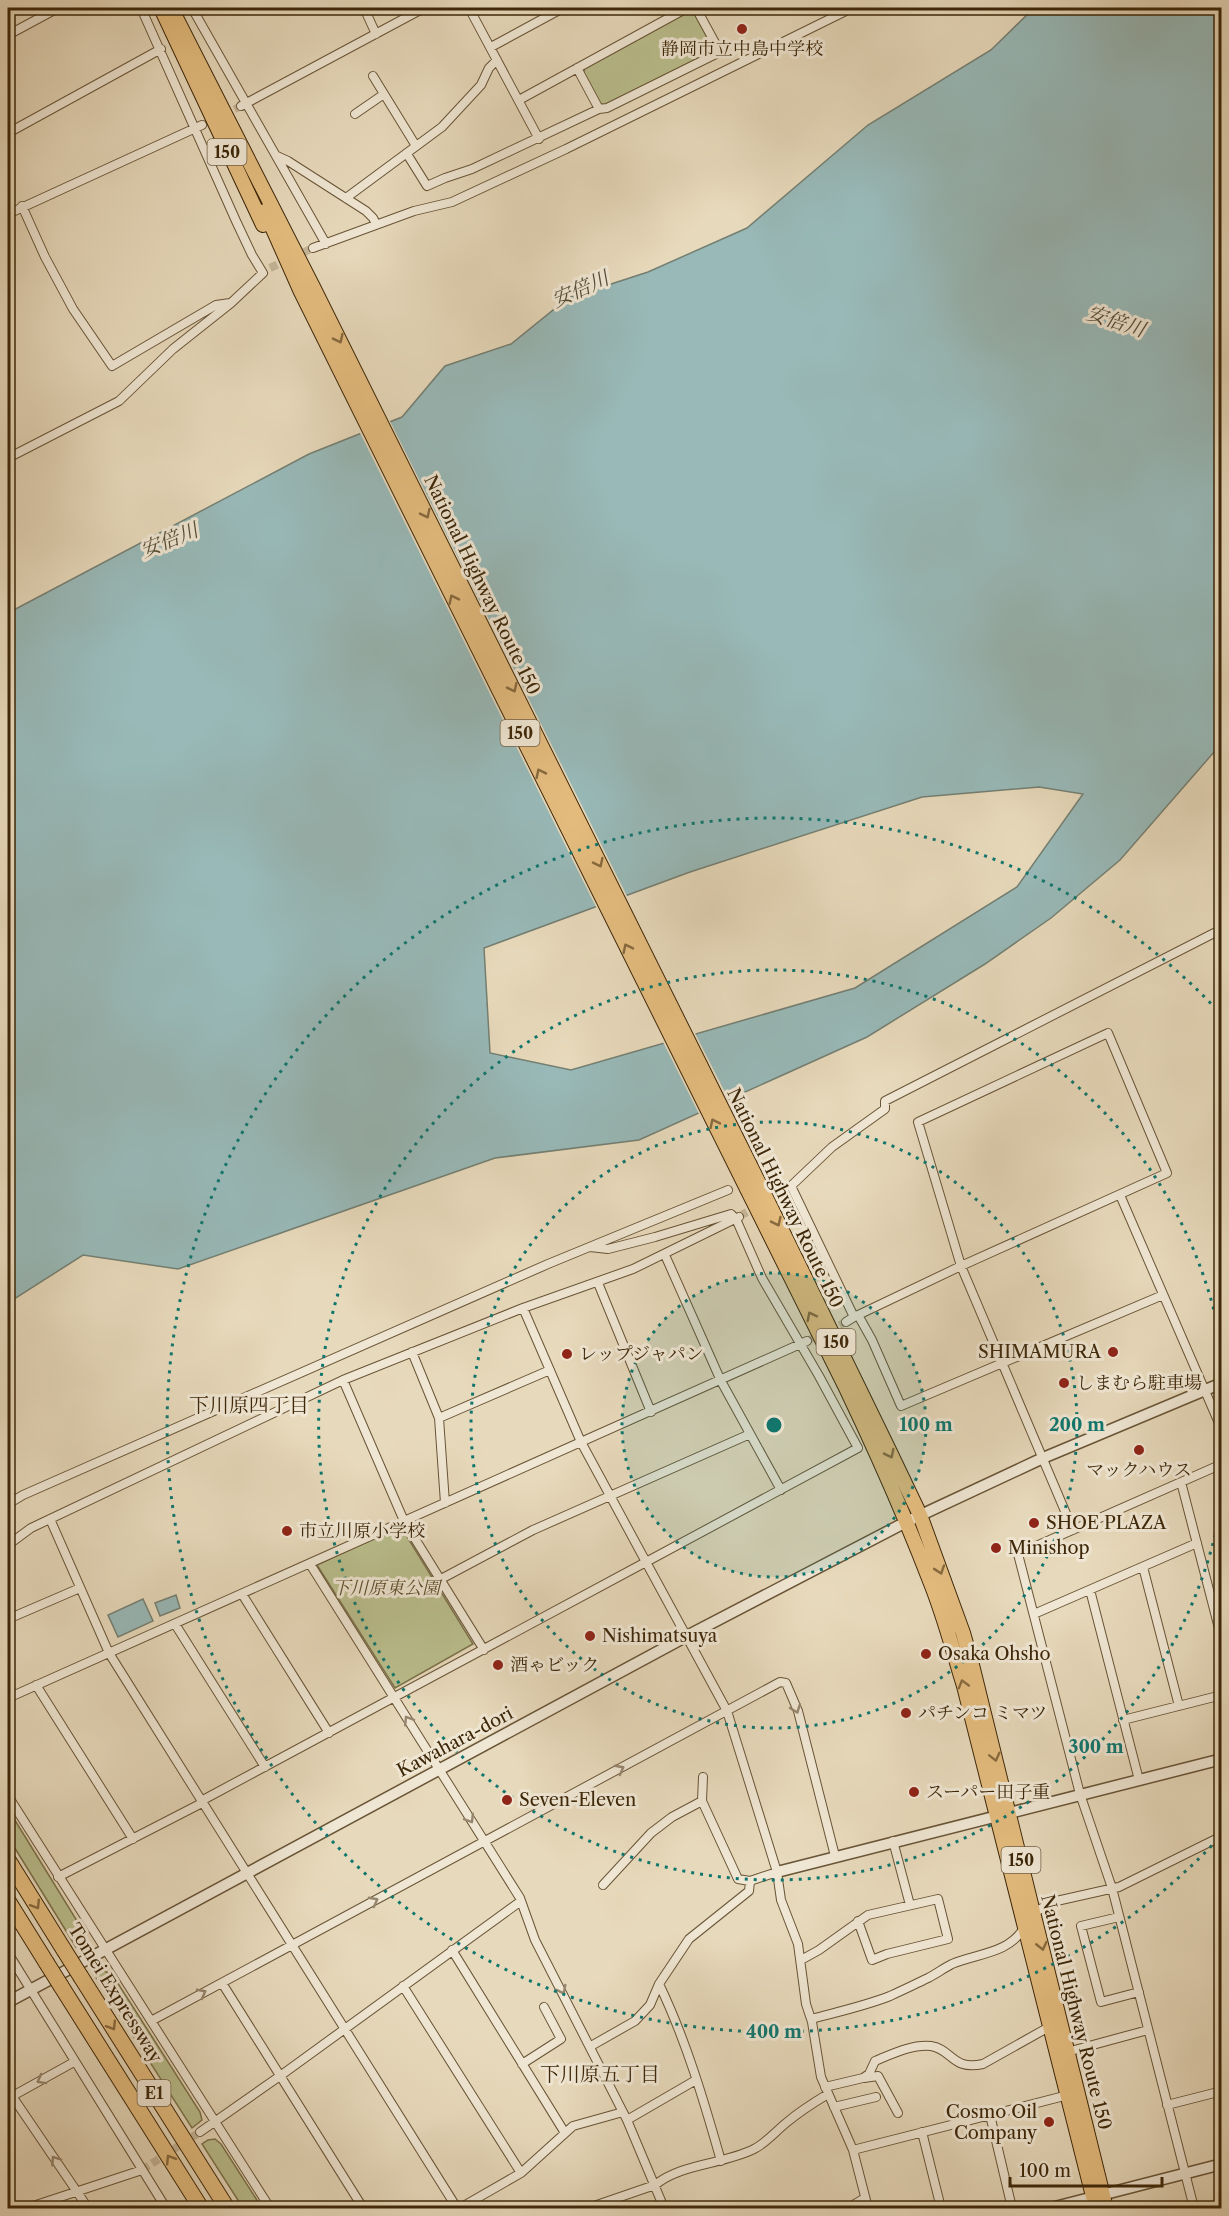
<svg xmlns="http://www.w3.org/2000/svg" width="1229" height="2216" font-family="'Libre Caslon Text','Noto Serif JP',serif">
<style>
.green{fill:#babe8d;stroke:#7c724b;stroke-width:1.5}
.water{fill:#98b9b8;stroke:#747f72;stroke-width:1.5;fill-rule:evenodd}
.pier{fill:#e7d9bb}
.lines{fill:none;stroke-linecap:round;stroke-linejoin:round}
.stream{stroke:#747f72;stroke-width:3}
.minor-tunnel{stroke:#c5b597;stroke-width:8;stroke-dasharray:8 4;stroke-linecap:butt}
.minor-casing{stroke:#685436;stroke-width:10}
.tertiary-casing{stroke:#685436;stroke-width:13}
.trunk-casing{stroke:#3d2709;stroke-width:16}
.motorway-casing{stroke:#3d2709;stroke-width:17}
.minor{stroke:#efe6d3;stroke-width:8}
.tertiary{stroke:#efe6d3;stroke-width:10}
.trunk{stroke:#e4bc7e;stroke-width:14}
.motorway{stroke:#e4bc7e;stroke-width:15}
.motorway-bridge-casing{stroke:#3d2709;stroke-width:17;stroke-linecap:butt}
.motorway-bridge{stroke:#e4bc7e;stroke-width:15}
.oneway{stroke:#886a3e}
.oneway2{stroke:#96866e}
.ring{fill:none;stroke:#0f766e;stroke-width:3;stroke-dasharray:3 6}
.poi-dot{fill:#8f2418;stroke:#efe6d3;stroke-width:2}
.labels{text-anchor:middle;stroke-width:6;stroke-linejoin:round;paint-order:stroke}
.shield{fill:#efe6d3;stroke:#726046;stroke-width:1.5}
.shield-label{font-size:16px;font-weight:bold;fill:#3d2709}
.poi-label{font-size:18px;fill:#3d2709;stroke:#efe6d3;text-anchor:start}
.street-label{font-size:18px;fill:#3d2709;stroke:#efe6d3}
.park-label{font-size:18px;font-style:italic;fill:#5c4d2a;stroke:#efe6d3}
.water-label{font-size:20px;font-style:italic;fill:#544c35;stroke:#efe6d3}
.neighbourhood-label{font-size:20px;fill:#3d2709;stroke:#efe6d3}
.centre{fill:#0f766e;stroke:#efe6d3;stroke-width:3}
.ring-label{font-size:18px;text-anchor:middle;font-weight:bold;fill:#0f766e;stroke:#efe6d3;stroke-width:6;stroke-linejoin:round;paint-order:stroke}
</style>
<rect width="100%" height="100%" fill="#e7d9bb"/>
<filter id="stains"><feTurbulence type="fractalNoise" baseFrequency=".00333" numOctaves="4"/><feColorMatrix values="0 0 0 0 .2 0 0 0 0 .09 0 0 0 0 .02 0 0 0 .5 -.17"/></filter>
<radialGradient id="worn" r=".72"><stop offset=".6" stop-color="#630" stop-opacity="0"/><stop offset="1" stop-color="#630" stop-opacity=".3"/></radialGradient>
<path class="green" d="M688 12 694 13 713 48 711 52 605 105 600 104 583 74 585 68Z
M397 1528 403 1530 473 1644 395 1688 317 1565Z
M8 1809 82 1929C85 1938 83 1941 76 1947L8 1837Z
M101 1970 112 1974 200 2112 202 2120 192 2128 93 1973Z
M215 2139 221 2144 262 2208H243L202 2144 208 2140Z"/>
<path class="water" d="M1034 8H1221V744L1120 860 1051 918 985 964 867 1037 639 1140 495 1158 178 1269 83 1255 8 1303V613L309 454 402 417 445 366 511 344 568 298 648 272 747 228 868 125 991 50ZM1039 787 1083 794 1017 887 855 988 571 1070 490 1053 484 948 690 872 922 797Z
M176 1595 180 1608 160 1616 155 1603Z
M143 1599 153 1621 118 1637 108 1615Z"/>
<path class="pier" d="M389 419 628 898 597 909 359 431Z
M694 1031 730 1102 700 1116 662 1040Z"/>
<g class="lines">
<path class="stream" d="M1211 2208 1222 2206"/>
<path class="minor-tunnel" d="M202 125 241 106
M270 268 313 248
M740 1216 781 1192
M807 1341 846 1322
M142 2170 200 2132"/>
<g class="minor-casing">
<path id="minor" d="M192 8 326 244
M364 8 376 34
M469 8 539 139
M8 35 58 8
M491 47 563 8
M577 68 599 109
M373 76 416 146
M519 100 687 8
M241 106 424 8
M355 114 384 94
M8 133 161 49
M407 154 427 186 445 178 472 169 599 109 607 108 720 52 696 8
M277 156 288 161 366 211 373 218 376 224
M346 198 442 127 481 85 489 68 497 60
M22 206 45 257 73 309 112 366 216 305 230 303
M8 214 202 125
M313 248 414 211 452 202 566 149 852 8
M8 458 119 401 173 349 231 303 263 273 252 255 236 221 141 8
M1120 1195 1222 1430
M590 1247 608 1249 655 1237 731 1214 736 1219 762 1278 819 1376 858 1448 646 1562 727 1711 777 1872 781 1900 798 1944 806 2004 812 2022 821 2077 853 2150 868 2208
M665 1255 721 1381 781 1490
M598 1283 651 1412
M858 1315 872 1340 901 1406 1163 1295
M846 1322 854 1317
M412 1352 439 1418 445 1503
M343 1380 404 1521 484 1650
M439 1418 550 1370
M1181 1482 1222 1640
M8 1504 23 1495 548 1264 728 1190
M50 1519 109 1653 457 2208
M1073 1530 961 1266 918 1122 1108 1033 1167 1173 961 1266 854 1317 791 1186 832 1147 885 1109V1101L1222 929
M8 1545 31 1528 343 1380 523 1308 633 1269 739 1217
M310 1564 520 1898 535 1940 627 2120 664 2208
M1143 1567 1179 1706
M441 1579 533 1530 750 1434
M1090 1590 1139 1780
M242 1594 329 1733
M1034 1614 1197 1543
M8 1619 80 1588
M175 1624 265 1767
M36 1685 133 1839
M8 1698 807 1341
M1123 1720 1222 1695
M703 1777 702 1801 738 1879 750 1881 777 1872
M8 1796 270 2208
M201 1801 646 1562 581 1442 523 1308
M893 1841 910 1905
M58 1877 202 1803
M603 1885 651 1833 672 1817 702 1801
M1034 1913 1052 1902 1119 1887 1222 1836
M1119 1917 1081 1926 1101 2002 1139 1992
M452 1950 565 2133
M8 1953 166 2208
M801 1960 819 1950 868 1915 938 1899 948 1939 887 1954 872 1960 858 1921
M222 1983 363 2208
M659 1984C686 2040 704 2101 721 2161
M403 1986 521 2173
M811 2019C837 2012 865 2006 890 1996 903 1990 916 1984 928 1978 936 1974 944 1968 952 1964 978 1953 1008 1954 1024 1928
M151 2021 780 1682 786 1683 798 1711 835 1856
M591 2046 635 2021 650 2005 659 1984 689 1939 749 1891 750 1881
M1067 2052 1148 2030
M522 2064 561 2039 544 2007
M864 2078 878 2076 898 2113
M825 2087 863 2078 869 2074 875 2061C892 2054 912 2044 931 2046 952 2049 952 2071 983 2064L1049 2027
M12 2096 88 2208
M9 2098 74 2062
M1167 2105 1222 2091
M834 2107 876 2097
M990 2115 1012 2208
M627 2120 696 2080
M200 2132 280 2076 521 1901
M922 2132 941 2208
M853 2150 1068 2095
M27 2208 142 2170
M460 2208 521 2173 573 2126 623 2112
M588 2208 655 2185C682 2163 722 2165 754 2149 766 2143 775 2132 786 2123 799 2112 813 2103 828 2094
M848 2208 865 2198
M1194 2208 1112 1888 1080 1794 1018 1554 1222 1464"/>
</g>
<g class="tertiary-casing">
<path id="tertiary" d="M777 1872 1222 1759
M8 2002 687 1636 906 1522 1043 1458 1222 1383
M1051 2208 1222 2164"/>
</g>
<g class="trunk-casing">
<path id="trunk" d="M161 8 263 225
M171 8 313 287 752 1169 889 1450 920 1515 963 1633 971 1661 1106 2208
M265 211 301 292 846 1388C876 1451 905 1516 930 1581 944 1615 953 1651 964 1686L1096 2208"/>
</g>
<g class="motorway-casing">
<path id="motorway" d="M8 1860 64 1950
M8 1901 46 1962
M81 1977 227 2208
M61 1986 201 2208"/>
</g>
<use href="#minor" class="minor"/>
<use href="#tertiary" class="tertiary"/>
<use href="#trunk" class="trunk"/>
<use href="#motorway" class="motorway"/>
<g class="motorway-bridge-casing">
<path id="motorway-bridge" d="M64 1950 81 1977
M46 1962 61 1986"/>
</g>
<use href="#motorway-bridge" class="motorway-bridge"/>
</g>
<defs><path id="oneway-chevron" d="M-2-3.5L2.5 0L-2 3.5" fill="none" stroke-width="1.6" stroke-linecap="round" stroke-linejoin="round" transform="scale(1.5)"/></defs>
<g class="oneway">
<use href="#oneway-chevron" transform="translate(339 339) rotate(64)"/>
<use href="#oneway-chevron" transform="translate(426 514) rotate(64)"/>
<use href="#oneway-chevron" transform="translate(453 599) rotate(-116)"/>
<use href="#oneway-chevron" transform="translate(513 688) rotate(64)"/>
<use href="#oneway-chevron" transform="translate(540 773) rotate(-116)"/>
<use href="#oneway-chevron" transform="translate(599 863) rotate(64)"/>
<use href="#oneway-chevron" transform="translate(627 948) rotate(-116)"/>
<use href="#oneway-chevron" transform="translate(714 1123) rotate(-116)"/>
<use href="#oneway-chevron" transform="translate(777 1222) rotate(64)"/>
<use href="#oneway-chevron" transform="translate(811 1316) rotate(-117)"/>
<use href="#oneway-chevron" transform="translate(890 1454) rotate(64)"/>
<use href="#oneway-chevron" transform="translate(940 1570) rotate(71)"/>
<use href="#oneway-chevron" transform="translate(963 1684) rotate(-106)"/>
<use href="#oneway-chevron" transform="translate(995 1757) rotate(76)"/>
<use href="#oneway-chevron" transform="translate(36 1905) rotate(58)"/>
<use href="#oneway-chevron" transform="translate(1042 1946) rotate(77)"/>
<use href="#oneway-chevron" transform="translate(112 2026) rotate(58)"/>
<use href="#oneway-chevron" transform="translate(170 2159) rotate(-122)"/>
</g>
<g class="oneway2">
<use href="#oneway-chevron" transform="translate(796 1709) rotate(70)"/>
<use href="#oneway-chevron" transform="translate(408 1720) rotate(-122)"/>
<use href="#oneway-chevron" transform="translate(620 1769) rotate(-28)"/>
<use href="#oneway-chevron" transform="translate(470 1819) rotate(58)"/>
<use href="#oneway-chevron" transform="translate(374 1901) rotate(-28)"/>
<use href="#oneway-chevron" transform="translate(562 1990) rotate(63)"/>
<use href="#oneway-chevron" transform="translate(202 1993) rotate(-28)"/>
<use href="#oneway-chevron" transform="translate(41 2080) rotate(151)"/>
<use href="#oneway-chevron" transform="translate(55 2160) rotate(-124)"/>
</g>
<circle cx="774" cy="1425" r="152" fill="#0f766e" fill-opacity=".12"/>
<g class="ring">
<circle cx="774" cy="1425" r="152"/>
<circle cx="774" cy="1425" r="303"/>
<path d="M1221 1508A455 455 0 1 1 1221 1342"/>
<path d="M1218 1839A607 607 0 1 1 1218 1011"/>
</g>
<g class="poi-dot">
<circle cx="742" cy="29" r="6"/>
<circle cx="1113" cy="1352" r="6"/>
<circle cx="567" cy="1354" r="6"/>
<circle cx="1064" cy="1383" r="6"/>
<circle cx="1139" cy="1450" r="6"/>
<circle cx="1034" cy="1523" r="6"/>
<circle cx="287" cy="1531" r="6"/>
<circle cx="996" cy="1548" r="6"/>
<circle cx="590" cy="1636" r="6"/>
<circle cx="926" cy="1654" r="6"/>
<circle cx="498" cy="1665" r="6"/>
<circle cx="906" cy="1713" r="6"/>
<circle cx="914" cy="1792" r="6"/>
<circle cx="507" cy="1800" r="6"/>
<circle cx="1049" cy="2122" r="6"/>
</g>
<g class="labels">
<g class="shield">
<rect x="207.5" y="139" width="39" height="26" rx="4.5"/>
<rect x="500.5" y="720" width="39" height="26" rx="4.5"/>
<rect x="816.5" y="1329" width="39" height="26" rx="4.5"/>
<rect x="1001.5" y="1847" width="39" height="26" rx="4.5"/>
<rect x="137.5" y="2080" width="33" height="26" rx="4.5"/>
</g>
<g class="shield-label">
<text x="227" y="158">150</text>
<text x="520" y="739">150</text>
<text x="836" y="1348">150</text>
<text x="1021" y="1866">150</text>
<text x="154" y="2099">E1</text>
</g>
<g class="poi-label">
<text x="742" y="55" text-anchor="middle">静岡市立中島中学校</text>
<text x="1101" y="1358" text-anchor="end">SHIMAMURA</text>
<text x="579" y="1360">レップジャパン</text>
<text x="1076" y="1389">しまむら駐車場</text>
<text x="1139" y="1476" text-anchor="middle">マックハウス</text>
<text x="1046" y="1529">SHOE PLAZA</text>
<text x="299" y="1537">市立川原小学校</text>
<text x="1008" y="1554">Minishop</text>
<text x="602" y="1642">Nishimatsuya</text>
<text x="938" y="1660">Osaka Ohsho</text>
<text x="510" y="1671">酒ゃビック</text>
<text x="918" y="1719">パチンコ ミマツ</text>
<text x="926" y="1798">スーパー田子重</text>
<text x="519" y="1806">Seven-Eleven</text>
<text x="1037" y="2118" text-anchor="end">Cosmo Oil<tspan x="1037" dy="21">Company</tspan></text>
</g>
<g class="street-label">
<text transform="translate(482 585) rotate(64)" y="6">National Highway Route 150</text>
<text transform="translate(785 1198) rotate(64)" y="6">National Highway Route 150</text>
<text transform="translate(455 1742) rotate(-28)" y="6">Kawahara-dori</text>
<text transform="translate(115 1993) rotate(58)" y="6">Tomei Expressway</text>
<text transform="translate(1076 2012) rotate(76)" y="6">National Highway Route 150</text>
</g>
<g class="park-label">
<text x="386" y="1594">下川原東公園</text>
</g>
<g class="water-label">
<text transform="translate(580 289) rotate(-24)" y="7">安倍川</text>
<text transform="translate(1116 321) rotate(18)" y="7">安倍川</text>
<text transform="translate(169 540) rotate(-22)" y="7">安倍川</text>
</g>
<g class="neighbourhood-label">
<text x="249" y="1412">下川原四丁目</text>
<text x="600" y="2081">下川原五丁目</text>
</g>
</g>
<circle cx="774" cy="1425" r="9" class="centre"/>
<g class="ring-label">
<text x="926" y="1431">100 m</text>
<text x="1077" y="1431">200 m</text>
<text x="1096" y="1753">300 m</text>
<text x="774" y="2038">400 m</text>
</g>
<rect width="1229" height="2216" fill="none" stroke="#e7d9bb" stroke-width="30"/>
<rect x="9" y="9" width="1211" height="2198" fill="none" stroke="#3d2709" stroke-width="3"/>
<rect x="15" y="15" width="1199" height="2186" fill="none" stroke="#3d2709" stroke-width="1.5"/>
<path d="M1010 2177v9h152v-9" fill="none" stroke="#3d2709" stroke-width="3"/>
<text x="1019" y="2177" font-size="18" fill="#3d2709" stroke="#efe6d3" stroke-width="4.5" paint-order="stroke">100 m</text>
<rect width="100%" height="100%" filter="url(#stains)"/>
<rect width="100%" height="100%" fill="url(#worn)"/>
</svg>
